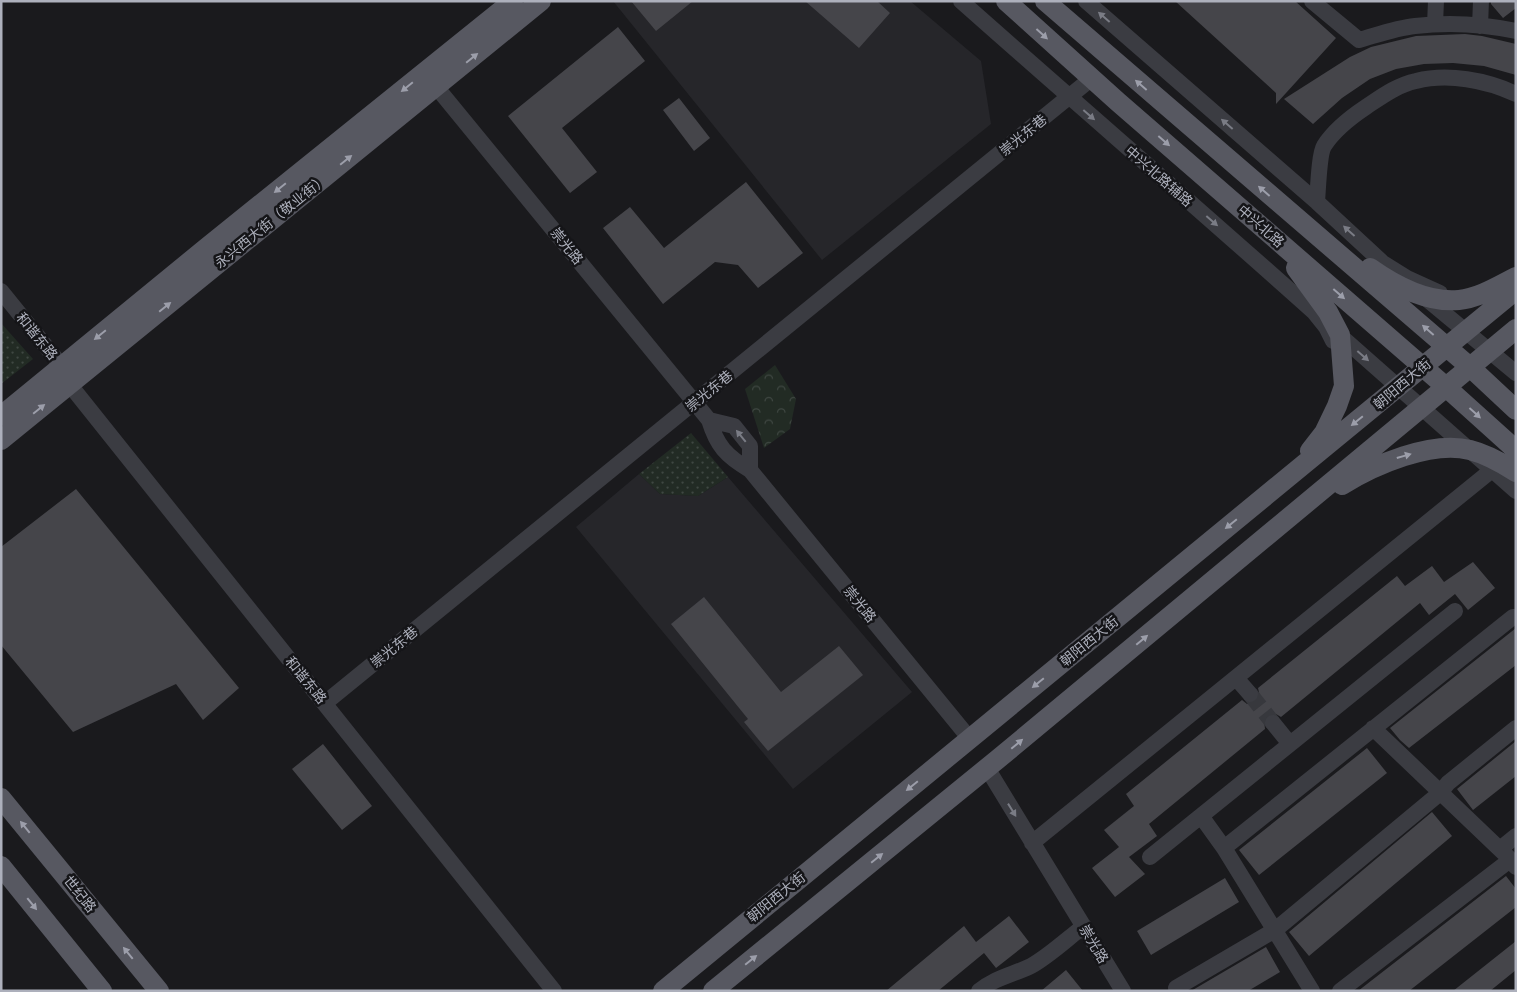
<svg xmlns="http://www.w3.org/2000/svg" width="1517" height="992" font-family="'Open Sans','Noto Sans SC',sans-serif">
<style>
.built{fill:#26262a}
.forest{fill:url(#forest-crowns)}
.park{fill:url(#park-dots)}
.building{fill:#45454a}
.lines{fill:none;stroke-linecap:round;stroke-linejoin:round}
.minor-tunnel{stroke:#37383d;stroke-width:16;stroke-dasharray:16 8;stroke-linecap:butt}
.minor{stroke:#3b3c42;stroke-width:16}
.major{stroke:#575861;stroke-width:20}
.oneway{fill:#7a7c85}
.oneway2{fill:#9c9eaa}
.labels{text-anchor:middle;stroke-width:5;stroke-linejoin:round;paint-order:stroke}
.street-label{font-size:14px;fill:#adb0bc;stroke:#151518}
</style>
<defs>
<pattern id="forest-crowns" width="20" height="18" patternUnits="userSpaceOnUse" patternTransform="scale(1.25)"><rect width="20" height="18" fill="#222b24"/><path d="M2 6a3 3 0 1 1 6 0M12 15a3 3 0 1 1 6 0" fill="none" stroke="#3f4742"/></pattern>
<pattern id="park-dots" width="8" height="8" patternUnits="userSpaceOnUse" patternTransform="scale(1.25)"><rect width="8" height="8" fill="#222b24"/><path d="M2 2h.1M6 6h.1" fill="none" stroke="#3f4742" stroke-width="1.8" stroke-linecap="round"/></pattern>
</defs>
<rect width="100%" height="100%" fill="#1a1a1d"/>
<path class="built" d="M613 1H910L981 61 991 124 822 260Z
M639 474 660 494 698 496 728 477 912 692 793 789 576 527Z"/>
<path class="forest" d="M775 365 796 399 790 429 764 448 745 389Z"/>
<path class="park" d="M1 323 33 359 1 384Z
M691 433 728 477 698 496 660 494 639 474Z"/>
<path class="building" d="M631 1H693L656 31Z
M805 1H877L890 13 859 48Z
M1175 1H1295L1336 38 1276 104V93Z
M1491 1H1516V8L1503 18 1491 4Z
M618 27 645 61 562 128 597 172 570 193 508 116Z
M1465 34 1482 36 1516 44V75L1484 66 1453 63 1424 64 1396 69 1370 79 1342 98 1313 124 1284 99 1350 57 1371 47 1416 36Z
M679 98 710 138 694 151 663 110Z
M746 182 803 253 758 288 738 265 715 262 663 304 603 228 630 207 664 248Z
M76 489 239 688 203 720 176 684 73 732 1 645V547Z
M1473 562 1495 588 1468 610 1455 594 1429 615 1420 603 1281 717 1276 714 1267 715 1264 720 1265 729 1149 824 1157 836 1129 857 1145 874 1115 897 1092 868 1119 847 1104 830 1134 806 1126 794 1242 700 1247 704 1256 702 1260 697 1258 688 1397 576 1405 586 1432 566 1444 582Z
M704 597 781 692 839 646 863 675 768 751 744 722 748 719 671 624Z
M1516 628V665L1409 748 1400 740 1390 728Z
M1516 741V776L1473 810 1457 789Z
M323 744 372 806 342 830 292 769Z
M1367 748 1387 773 1259 875 1239 850Z
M1432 812 1452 836 1309 956 1289 932Z
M1506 876 1516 889V907L1409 991H1358Z
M1225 878 1239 902 1151 955 1137 931Z
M1009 916 1029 942 996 968 984 953 938 991H886L964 926 976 942Z
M1516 941V970L1490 991H1453Z
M1266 947 1280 972 1248 991H1191Z
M1066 970 1083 991H1041Z"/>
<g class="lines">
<path class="minor-tunnel" d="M1250 694 1273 723"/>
<path class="minor" d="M961 1C1078 105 1197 207 1314 312L1326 327 1333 341
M1086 1 1317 202 1383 263 1407 278 1440 293
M1312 1 1359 40C1377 35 1396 28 1415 26 1449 22 1483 24 1516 31
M1435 24 1436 1
M1480 26 1481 1
M429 78 709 420C717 446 726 456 750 470L970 739
M1317 202C1318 191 1319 154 1324 146 1334 130 1351 117 1366 107 1381 97 1397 85 1416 81 1448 73 1486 80 1516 94
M1 291 69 375
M1422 295 1516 373
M1336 332 1516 491
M62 375 554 991
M709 420 734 426 750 446V470
M1236 678 1250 694
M325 703 1092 78
M1273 723 1290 744
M1373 728 1508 857 1516 867
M987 768 1123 991
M1201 816 1224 848 1312 991
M1032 843 1492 470
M1224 848 1513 617
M1500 849 1516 836
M1150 857 1455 611
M1176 988 1275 930 1440 793 1448 783 1516 728
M979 991C996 977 1012 975 1031 966 1049 956 1067 939 1084 926
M1340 991 1510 860"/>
<path class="major" d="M1006 1 1118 102 1446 387 1516 450
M1045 1 1470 367 1516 410
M1296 268 1328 312 1340 335 1344 386 1337 406 1324 433 1310 451
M1370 268C1394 285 1428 303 1459 300 1479 298 1498 286 1516 277
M1 416 205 249 513 1
M1 440 541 1
M1342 485C1374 465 1432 440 1470 450 1486 454 1502 463 1516 472
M1 798 159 991
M1 866 102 991
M663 991 1516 290
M713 991 998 759 1516 329"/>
</g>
<defs><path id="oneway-solid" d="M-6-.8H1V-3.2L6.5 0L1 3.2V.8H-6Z" transform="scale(1.25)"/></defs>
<g class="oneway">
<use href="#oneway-solid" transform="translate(1104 17) rotate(-139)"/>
<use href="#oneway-solid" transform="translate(1089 115) rotate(41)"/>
<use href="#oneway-solid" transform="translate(1227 124) rotate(-139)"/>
<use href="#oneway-solid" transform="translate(1212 221) rotate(41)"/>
<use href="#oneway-solid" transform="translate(1349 231) rotate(-138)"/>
<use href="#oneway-solid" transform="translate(1363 356) rotate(41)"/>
<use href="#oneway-solid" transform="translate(741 436) rotate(-129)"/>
<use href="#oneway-solid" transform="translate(1012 810) rotate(58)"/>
</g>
<g class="oneway2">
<use href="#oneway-solid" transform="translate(1042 34) rotate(42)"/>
<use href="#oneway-solid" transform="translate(472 58) rotate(-39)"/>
<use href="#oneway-solid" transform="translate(1141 85) rotate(-139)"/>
<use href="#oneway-solid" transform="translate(407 87) rotate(141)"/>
<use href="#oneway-solid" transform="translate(1164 141) rotate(41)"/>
<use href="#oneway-solid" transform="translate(346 160) rotate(-39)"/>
<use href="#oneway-solid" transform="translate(280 188) rotate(141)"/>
<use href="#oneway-solid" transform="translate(1264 191) rotate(-139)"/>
<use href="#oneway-solid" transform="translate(1339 294) rotate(41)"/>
<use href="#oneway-solid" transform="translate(165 307) rotate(-39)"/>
<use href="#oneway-solid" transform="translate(1428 330) rotate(-139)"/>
<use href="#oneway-solid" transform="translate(100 335) rotate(141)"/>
<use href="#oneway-solid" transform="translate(39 409) rotate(-39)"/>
<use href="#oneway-solid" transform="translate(1475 413) rotate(42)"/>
<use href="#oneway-solid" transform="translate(1357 421) rotate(141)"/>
<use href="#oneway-solid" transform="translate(1404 456) rotate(-16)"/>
<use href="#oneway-solid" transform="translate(1231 524) rotate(141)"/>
<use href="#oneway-solid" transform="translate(1142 640) rotate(-40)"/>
<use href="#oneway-solid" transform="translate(1038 683) rotate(141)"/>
<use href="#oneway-solid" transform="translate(1017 744) rotate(-40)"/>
<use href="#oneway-solid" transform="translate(912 786) rotate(141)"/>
<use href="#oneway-solid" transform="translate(25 827) rotate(-129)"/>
<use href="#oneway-solid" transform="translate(877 858) rotate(-39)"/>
<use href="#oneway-solid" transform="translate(32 904) rotate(51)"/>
<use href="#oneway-solid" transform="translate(128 953) rotate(-129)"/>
<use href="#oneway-solid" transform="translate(751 960) rotate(-39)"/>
</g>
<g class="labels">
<g class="street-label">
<text transform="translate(1023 135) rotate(-39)" y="5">崇光东巷</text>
<text transform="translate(1159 176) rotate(41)" y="5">中兴北路辅路</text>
<text transform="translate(271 221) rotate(-39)" y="5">永兴西大街（敬业街）</text>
<text transform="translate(1261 226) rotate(41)" y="5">中兴北路</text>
<text transform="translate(567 246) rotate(51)" y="5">崇光路</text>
<text transform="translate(37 336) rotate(51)" y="5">和谐东路</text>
<text transform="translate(1402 384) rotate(-40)" y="5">朝阳西大街</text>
<text transform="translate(709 391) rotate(-39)" y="5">崇光东巷</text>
<text transform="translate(860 604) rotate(51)" y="5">崇光路</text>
<text transform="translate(1089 641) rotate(-39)" y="5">朝阳西大街</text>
<text transform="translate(394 647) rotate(-39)" y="5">崇光东巷</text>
<text transform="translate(306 680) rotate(51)" y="5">和谐东路</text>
<text transform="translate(80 894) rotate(51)" y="5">世纪路</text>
<text transform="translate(776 897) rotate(-39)" y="5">朝阳西大街</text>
<text transform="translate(1094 944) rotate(59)" y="5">崇光路</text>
</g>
</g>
<rect width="1517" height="992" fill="none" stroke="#adb0bc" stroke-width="5"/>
</svg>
